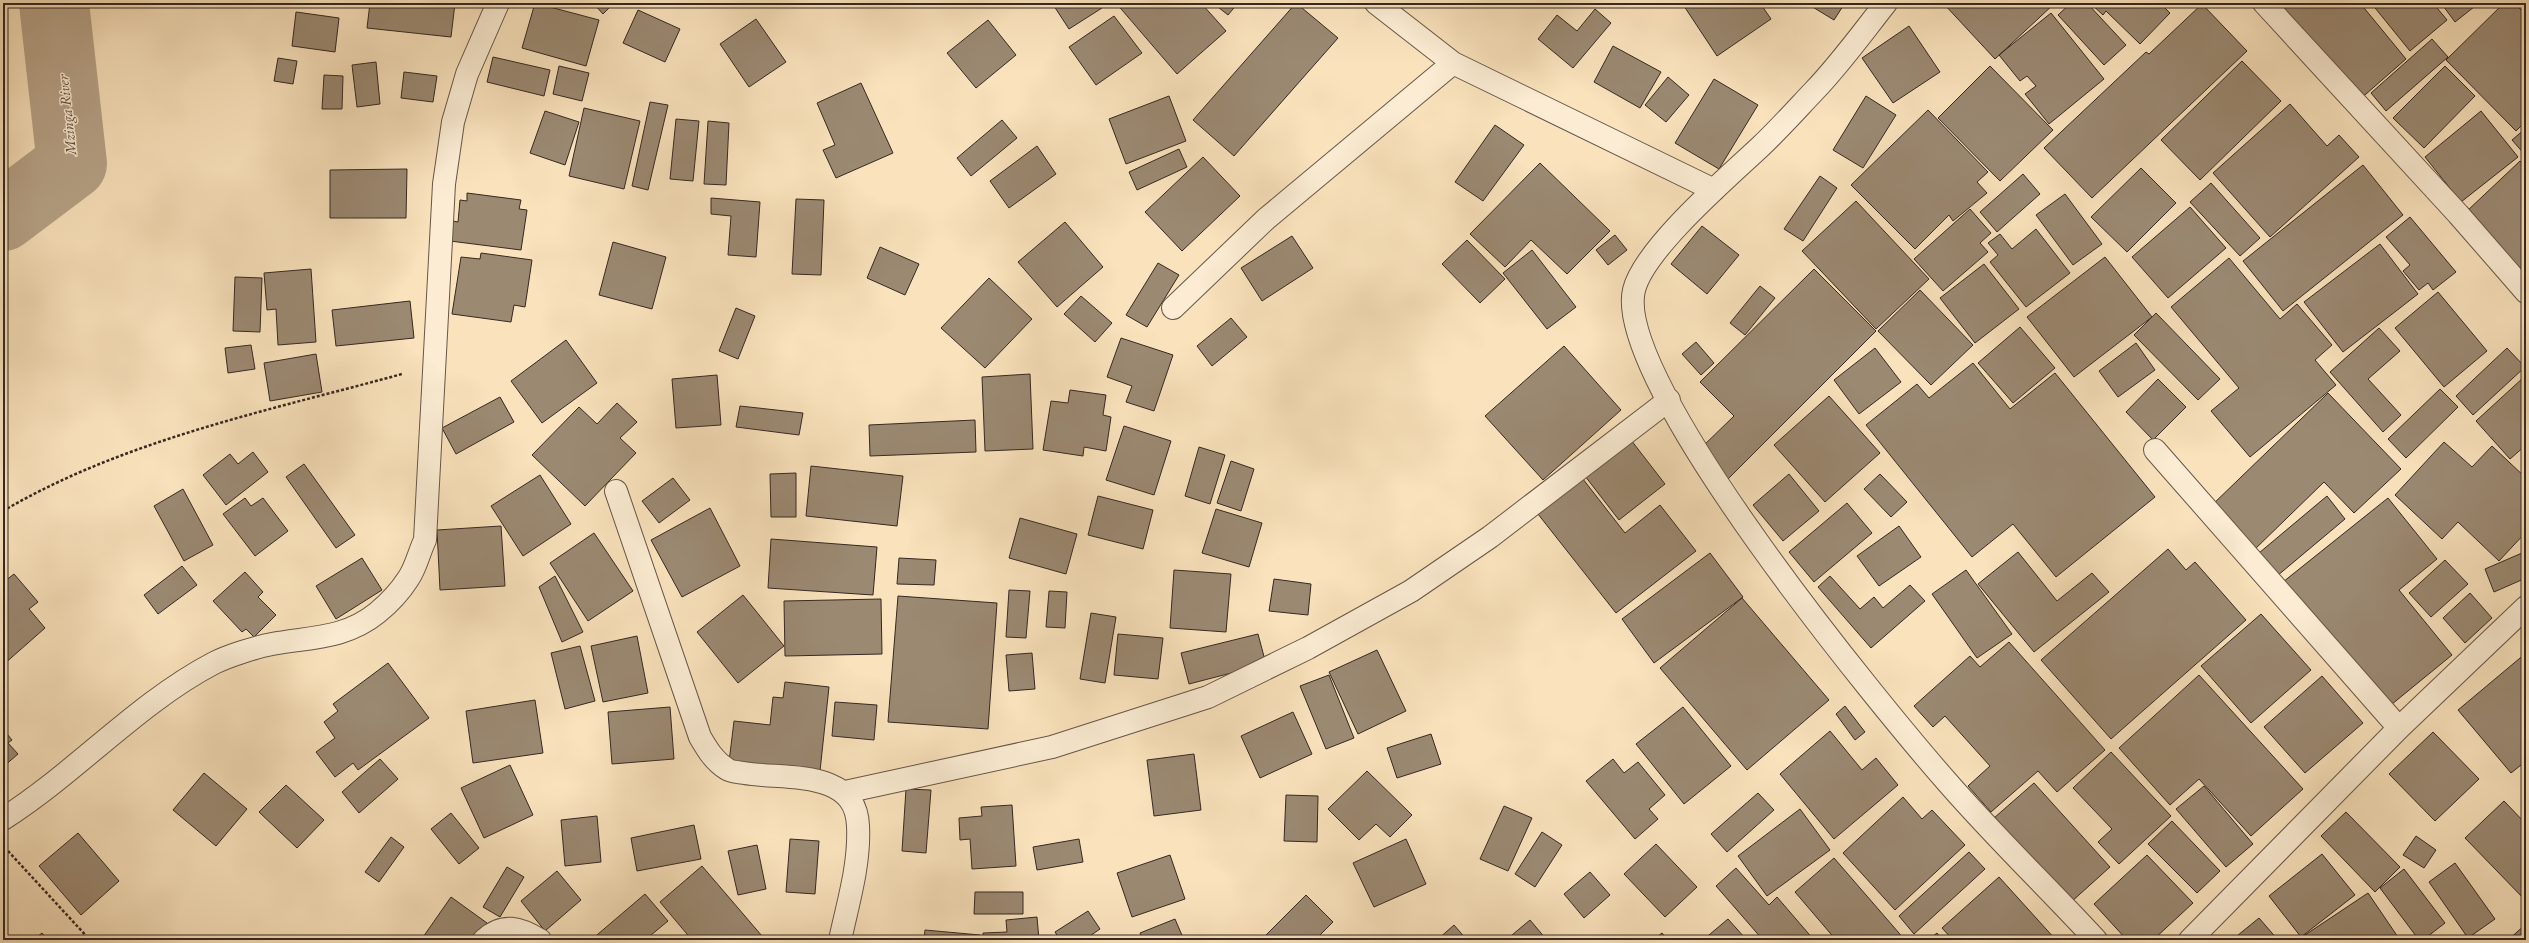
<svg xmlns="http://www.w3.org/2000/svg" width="2529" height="943" font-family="'EB Garamond',serif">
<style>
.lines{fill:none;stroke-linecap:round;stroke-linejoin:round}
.river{stroke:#b7a388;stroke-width:70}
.building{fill:#9b8972;stroke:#362822}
.street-casing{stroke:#675648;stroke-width:24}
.path{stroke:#362822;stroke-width:2.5;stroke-dasharray:3 2;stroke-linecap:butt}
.street{stroke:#fbecd3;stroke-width:22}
.labels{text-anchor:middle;stroke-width:3;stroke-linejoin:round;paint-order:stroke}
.water-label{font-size:15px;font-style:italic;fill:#5d4d41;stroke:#fbecd3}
</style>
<rect width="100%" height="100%" fill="#f9e2bc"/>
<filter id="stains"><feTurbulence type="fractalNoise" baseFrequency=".005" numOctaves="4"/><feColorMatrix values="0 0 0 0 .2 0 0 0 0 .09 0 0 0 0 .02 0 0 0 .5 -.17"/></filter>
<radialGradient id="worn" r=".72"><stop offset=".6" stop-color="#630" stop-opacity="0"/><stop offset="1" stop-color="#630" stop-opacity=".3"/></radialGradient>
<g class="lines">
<path class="river" d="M3 216 72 164 54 3"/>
</g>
<path class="building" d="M370 3H455L451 37 367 28Z
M535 3 599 20 586 66 522 48Z
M593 3H614L603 14Z
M1052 3H1098L1102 8 1069 29Z
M1116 3H1201L1226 31 1177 74Z
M1213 3H1238L1228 15Z
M1296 3 1338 38 1234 156 1193 120Z
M1682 3H1760L1771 19 1717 56Z
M1806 3H1845L1834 20Z
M1943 3H2055L1995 59Z
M2071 3H2087L2126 45 2104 65 2058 15Z
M2090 3H2160L2170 13 2140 44 2106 11 2103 15Z
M2273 3H2360L2406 59 2358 101Z
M2371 3H2433L2447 20 2410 51Z
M2441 3H2479L2455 22Z
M2504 3H2514L2526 15V121L2516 131 2446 60Z
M2202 4 2247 51 2092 198 2044 148 2146 52 2149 54Z
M1595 9 1611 23 1573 68 1538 39 1557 15 1577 31Z
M638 10 680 29 665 62 623 43Z
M296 12 339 18 335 52 292 46Z
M2051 13 2104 79 2049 124 2025 94 2036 86 2027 76 2020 81 1999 55Z
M1114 16 1142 53 1096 85 1069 47Z
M756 19 786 62 749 87 720 44Z
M988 20 1016 55 976 88 947 53Z
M1909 26 1940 72 1893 103 1862 58Z
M2432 39 2448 57 2386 111 2371 93Z
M1613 46 1661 72 1640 108 1594 82Z
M493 57 550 70 544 96 487 82Z
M278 58 297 61 293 84 274 81Z
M2242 61 2281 101 2200 180 2161 140Z
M376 62 380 104 357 107 352 65Z
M559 66 589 73 582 101 553 94Z
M1990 66 2053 130 2000 181 1938 118Z
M2445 66 2475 96 2424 148 2393 118Z
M404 72 437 76 433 102 401 98Z
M324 75 343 76 342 109H322Z
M1668 77 1689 95 1666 122 1645 105Z
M1714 79 1758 105 1719 169 1675 143Z
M861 83 893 153 836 178 823 150 835 145 817 103Z
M1169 96 1186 141 1126 164 1109 119Z
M1866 96 1896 115 1863 168 1833 150Z
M650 102 668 105 648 190 632 186Z
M2290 104 2327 146 2339 135 2359 157 2270 237 2213 173Z
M584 108 640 121 624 189 569 176Z
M1928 110 1988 172 1977 182 1987 193 1953 221 1949 215 1915 249 1851 185Z
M545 111 579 122 565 165 530 153Z
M2481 111 2518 157 2461 202 2425 157Z
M676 119 699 121 693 181 670 179Z
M1002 120 1017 138 971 176 957 158Z
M708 121 729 123 726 185 704 184Z
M1495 125 1524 145 1483 201 1455 182Z
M2526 128V156L2512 140Z
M1037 146 1056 174 1009 208 990 181Z
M1179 149 1187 167 1137 190 1129 172Z
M1203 157 1240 196 1182 251 1145 212Z
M2520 161 2526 167V276L2466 212Z
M1540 163 1610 231 1567 274 1531 240 1505 267 1470 234Z
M2363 165 2403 215 2283 311 2243 261Z
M2141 168 2176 203 2127 252 2091 217Z
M407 169 406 218H330V170Z
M2023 174 2040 194 1997 232 1980 212Z
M1820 176 1837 188 1803 241 1784 229Z
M2211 183 2260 238 2240 256 2190 202Z
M467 193 521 200 519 209 527 210 521 250 450 241 453 221 458 222 460 200 467 201Z
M2065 194 2102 244 2073 265 2036 215Z
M711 198 760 202 756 257 728 255 731 216 711 214Z
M796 199 824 200 821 275 792 274Z
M1856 201 1929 279 1876 329 1802 251Z
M2190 207 2226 248 2168 298 2132 257Z
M1970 209 1991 233 1980 243 1988 252 1943 291 1914 259Z
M2410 217 2456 272 2433 290 2428 283 2419 290 2403 271 2410 265 2386 237Z
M1065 222 1103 267 1057 307 1018 262Z
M1702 226 1739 255 1707 294 1671 264Z
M2036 229 2070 273 2026 307 1990 262 1998 255 1988 243 2000 234 2012 249Z
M1615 235 1627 250 1608 265 1596 250Z
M1292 236 1313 268 1262 301 1241 268Z
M1467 240 1505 279 1480 303 1442 264Z
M613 242 666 257 652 309 599 295Z
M2380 244 2418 294 2343 352 2304 302Z
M880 247 919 264 905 295 867 278Z
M1532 250 1576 307 1547 329 1503 273Z
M481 253 532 260 525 307 514 305 511 322 452 314 461 257 480 259Z
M2105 257 2152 317 2074 377 2027 317Z
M2229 258 2280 319 2297 304 2332 345 2315 360 2336 385 2250 457 2211 411 2239 388 2171 307Z
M1158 263 1179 275 1147 327 1126 315Z
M1984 264 2019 309 1975 343 1940 298Z
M311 269 316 342 278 345 276 309 267 310 264 273Z
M1814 269 1876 331 1728 479 1699 450 1734 416 1700 382Z
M235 277 262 278 260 332 233 331Z
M989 278 1032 319 985 368 941 328Z
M1760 286 1775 298 1745 335 1730 323Z
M1920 290 1973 345 1931 385 1878 331Z
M2438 292 2487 351 2444 387 2395 328Z
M1081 296 1112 323 1095 342 1064 314Z
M410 301 414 338 336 346 332 310Z
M736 308 755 316 738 359 719 351Z
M2156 313 2220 379 2198 400 2134 335Z
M1231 318 1247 337 1212 366 1197 346Z
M2020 327 2055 368 2013 403 1978 363Z
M2379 328 2400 351 2368 379 2401 415 2383 432 2330 372Z
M1121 338 1173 355 1154 411 1126 402 1132 386 1107 377Z
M566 340 597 383 542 423 511 381Z
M1696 342 1714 363 1701 375 1682 354Z
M2136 343 2155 370 2118 397 2099 371Z
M251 345 255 369 228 373 225 348Z
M1564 346 1621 410 1543 480 1485 416Z
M1875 348 1901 382 1859 414 1834 380Z
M2507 348 2525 367 2473 415 2456 396Z
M316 354 322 392 270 401 264 363Z
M1973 363 2010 409 2055 373 2155 497 2056 577 2013 524 1972 557 1866 425 1917 384 1929 398Z
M1030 374 1033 449 985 451 982 377Z
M717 375 721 425 676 428 672 379Z
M2524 377 2526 445 2510 459 2476 421Z
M2158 379 2186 407 2153 440 2126 412Z
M2440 389 2458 407 2406 458 2388 439Z
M1070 390 1106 395 1103 415 1111 417 1106 451 1084 447 1083 456 1043 450 1051 401 1068 403Z
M2328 393 2401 469 2354 513 2324 482 2252 552 2209 508Z
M1829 396 1880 453 1825 502 1774 445Z
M500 397 514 422 456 454 442 428Z
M617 403 637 422 620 438 636 453 585 506 532 455 579 407 597 424Z
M740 406 803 413 799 435 736 427Z
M975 420 976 452 870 456 869 425Z
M1124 426 1171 441 1154 495 1106 480Z
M1631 440 1665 484 1619 520 1585 476Z
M2444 442 2472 467 2492 446 2526 478V532L2499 561 2458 522 2442 539 2395 495Z
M1199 447 1225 455 1210 504 1185 496Z
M253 452 268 472 226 505 203 475 230 454 238 464Z
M1231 461 1254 469 1241 511 1217 503Z
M304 464 355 535 336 548 286 477Z
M811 466 903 476 897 526 806 516Z
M796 473V517H771L770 474Z
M1579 474 1625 533 1660 505 1696 551 1616 613 1534 509Z
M1789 474 1819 511 1783 541 1753 505Z
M1880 474 1907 502 1891 517 1864 489Z
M540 475 571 524 523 556 491 506Z
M673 478 690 500 659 523 642 501Z
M183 489 213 545 184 561 154 506Z
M1098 496 1153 510 1143 549 1088 535Z
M2327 496 2345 519 2277 576 2259 553Z
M245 498 251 506 263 498 288 531 255 556 223 514Z
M2388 498 2437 559 2399 590 2452 655 2386 709 2283 582Z
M1847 503 1872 533 1814 582 1789 552Z
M710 508 740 566 682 597 651 540Z
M1216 509 1262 523 1249 567 1202 553Z
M1020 518 1077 534 1066 574 1009 558Z
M501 526 505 586 440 590 437 530Z
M1899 526 1921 557 1879 586 1857 556Z
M594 533 633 591 588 621 550 563Z
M771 539 877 547 873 595 768 588Z
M2168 549 2186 570 2195 562 2246 620 2111 739 2041 660Z
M2018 552 2057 601 2092 573 2109 592 2034 652 1978 584Z
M1710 553 1743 597 1654 663 1622 619Z
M2522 553 2526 562V578L2494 592 2485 569Z
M362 558 382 590 336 619 316 586Z
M899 558 936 560 934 585 897 584Z
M2445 560 2468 584 2431 617 2409 593Z
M182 566 197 585 158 614 144 595Z
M1174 570 1231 574 1226 632 1170 628Z
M1966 570 2012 634 1977 658 1932 594Z
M245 572 263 592 258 597 276 615 254 637 246 629 242 632 213 601Z
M14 574 38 602 29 609 45 628 3 665V578L5 581Z
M555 576 583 632 562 642 539 587Z
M1830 576 1860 609 1874 597 1883 608 1910 585 1925 601 1871 648 1818 587Z
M1274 579 1311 584 1308 615 1269 611Z
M1009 590 1030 591 1026 638 1006 637Z
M1049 591 1067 592 1065 628 1046 627Z
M2470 593 2492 618 2465 643 2443 618Z
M743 595 784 646 738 683 697 632Z
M898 596 997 603 988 729 888 722Z
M1742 598 1829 700 1747 770 1660 668Z
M881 599 882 654 785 656 784 601Z
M1091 613 1116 617 1105 683 1080 679Z
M2261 614 2311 670 2251 723 2201 666Z
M1118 634 1163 638 1158 679 1114 675Z
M1258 634 1266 664 1189 684 1181 653Z
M637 636 648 693 603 702 591 646Z
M2009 642 2105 750 2057 792 2038 771 1991 812 1968 786 1990 766 1945 716 1933 727 1914 706 1970 656 1980 667Z
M580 646 595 701 565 709 551 653Z
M1377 650 1406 711 1358 734 1329 672Z
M1032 653 1035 689 1009 691 1006 655Z
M2526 653V761L2511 773 2458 710Z
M388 663 429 718 358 770 353 763 335 777 316 752 335 738 324 722 338 711 333 704Z
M1329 675 1354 738 1326 749 1300 686Z
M2199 675 2303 789 2251 836 2199 779 2170 805 2119 748Z
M2322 676 2363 723 2305 773 2264 727Z
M785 682 829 687 820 771 729 762 734 721 770 725 773 697 783 698Z
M535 700 543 753 473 763 466 711Z
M835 702 877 705 874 740 832 736Z
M1845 706 1865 732 1855 740 1836 714Z
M670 707 674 759 612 764 608 712Z
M1683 707 1731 766 1684 804 1636 744Z
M1293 712 1312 754 1260 778 1241 736Z
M3 729 12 740 8 743 18 754 3 767Z
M1830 731 1862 770 1876 758 1898 785 1834 839 1780 774Z
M2433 732 2479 779 2435 821 2389 774Z
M1431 734 1441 764 1397 778 1387 748Z
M2111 752 2171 816 2119 864 2098 842 2112 829 2073 788Z
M1194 754 1201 810 1154 816 1147 760Z
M380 759 398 779 359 813 342 792Z
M1613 759 1624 773 1638 762 1665 795 1649 809 1658 819 1635 839 1586 781Z
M510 765 533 815 484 838 461 788Z
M1367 771 1412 815 1390 837 1376 824 1359 840 1328 809Z
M204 773 247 809 216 846 173 810Z
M2034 783 2110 867 2070 903 1994 818Z
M286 785 324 820 297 848 259 812Z
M2204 786 2253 844 2226 867 2176 809Z
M906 789 931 790 926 853 902 851Z
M1758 793 1774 810 1727 852 1711 834Z
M1286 795 1318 796 1317 842 1284 841Z
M1903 797 1922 819 1932 810 1965 845 1895 910 1843 853Z
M2504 801 2526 824V901L2465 838Z
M1012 805 1016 866 972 869 970 839 960 840 959 818 982 816 981 807Z
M1504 806 1532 818 1508 871 1480 859Z
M1800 809 1830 850 1767 896 1738 856Z
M2346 812 2400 867 2375 892 2321 836Z
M451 813 479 848 459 864 431 829Z
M597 816 601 862 565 866 561 820Z
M2172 821 2220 871 2197 893 2148 844Z
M694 825 701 859 637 871 631 838Z
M1542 832 1562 845 1535 887 1515 874Z
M78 833 119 881 81 915 39 866Z
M2416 836 2436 850 2424 868 2403 855Z
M391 837 404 847 379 882 365 872Z
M790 839 819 841 815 894 786 892Z
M1079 839 1083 862 1037 870 1033 847Z
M1406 839 1426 884 1374 907 1353 863Z
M1656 844 1697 887 1665 917 1624 874Z
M757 845 766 889 738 895 728 851Z
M1969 852 1985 869 1914 934 1899 916Z
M2322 854 2355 895 2301 937 2269 896Z
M1170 855 1185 899 1132 917 1117 873Z
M2147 855 2193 903 2153 940H2127L2094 904Z
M1834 858 1905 940H1836L1795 892Z
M2455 863 2495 919 2468 938 2429 882Z
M702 866 762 936 757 940H692L660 902Z
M507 867 524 877 500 917 483 907Z
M1736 868 1769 905 1777 897 1814 940H1763L1716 886Z
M2404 869 2445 923 2423 940H2419L2380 888Z
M557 871 581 900 545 931 521 901Z
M1590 872 1610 895 1584 918 1564 894Z
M1999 877 2056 940H1953L1942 928Z
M975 892H1023V914H974Z
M2368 893 2400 940H2304L2302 937Z
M645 894 668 921 645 940H591Z
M1306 895 1333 922 1315 940H1267L1264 937Z
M451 897 487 923 475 940H421Z
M1088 911 1100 929 1084 940H1060L1055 932Z
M1037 917 1039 940H983V933L1007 932 1006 920Z
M2259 918 2278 940H2232Z
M1175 919 1184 940H1143L1140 933Z
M1728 919 1745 938 1743 940H1703Z
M1530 920 1546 939 1506 940Z
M2526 924V940H2508Z
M1454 925 1467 940H1437Z
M925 930 980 935V940H924Z
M42 933 48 940H33Z
M1662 933 1668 940H1653Z
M1937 933 1942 940H1928Z"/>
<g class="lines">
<g class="street-casing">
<path id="street" d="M1376 3 1453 63 1714 190
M1886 3C1863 32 1840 64 1814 91 1796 110 1779 129 1760 147 1727 178 1644 249 1634 290 1612 380 1882 708 1948 783 1995 837 2047 887 2096 940
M2264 3 2458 214 2526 292
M1173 308 1266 219 1453 63
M2155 450 2399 728
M616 491 700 737C707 749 714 761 727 769 731 772 739 772 744 773 784 780 856 768 858 826 860 864 848 903 840 940
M845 792 1052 747 1208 697 1308 648 1411 591 1490 537 1669 400
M3 819C77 772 136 704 214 663 228 656 256 647 272 644 310 637 345 639 377 613 388 604 401 590 408 579 416 568 419 552 425 540L444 184 453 122 467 74 498 3
M484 940C503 922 520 928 540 940
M2190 940 2399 728 2526 607"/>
</g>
<path class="path" d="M3 511C124 440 267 411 402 374
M8 851 90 940"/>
<use href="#street" class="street"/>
</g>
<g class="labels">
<g class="water-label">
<text transform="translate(67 115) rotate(-96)" y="5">Mzinga River</text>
</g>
</g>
<rect width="2529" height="943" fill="none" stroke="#f9e2bc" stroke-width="16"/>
<rect x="4" y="4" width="2521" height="935" fill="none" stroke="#362822" stroke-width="2"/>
<rect x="8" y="8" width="2513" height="927" fill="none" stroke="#362822"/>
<rect width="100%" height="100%" filter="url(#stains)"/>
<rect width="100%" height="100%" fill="url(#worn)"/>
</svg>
